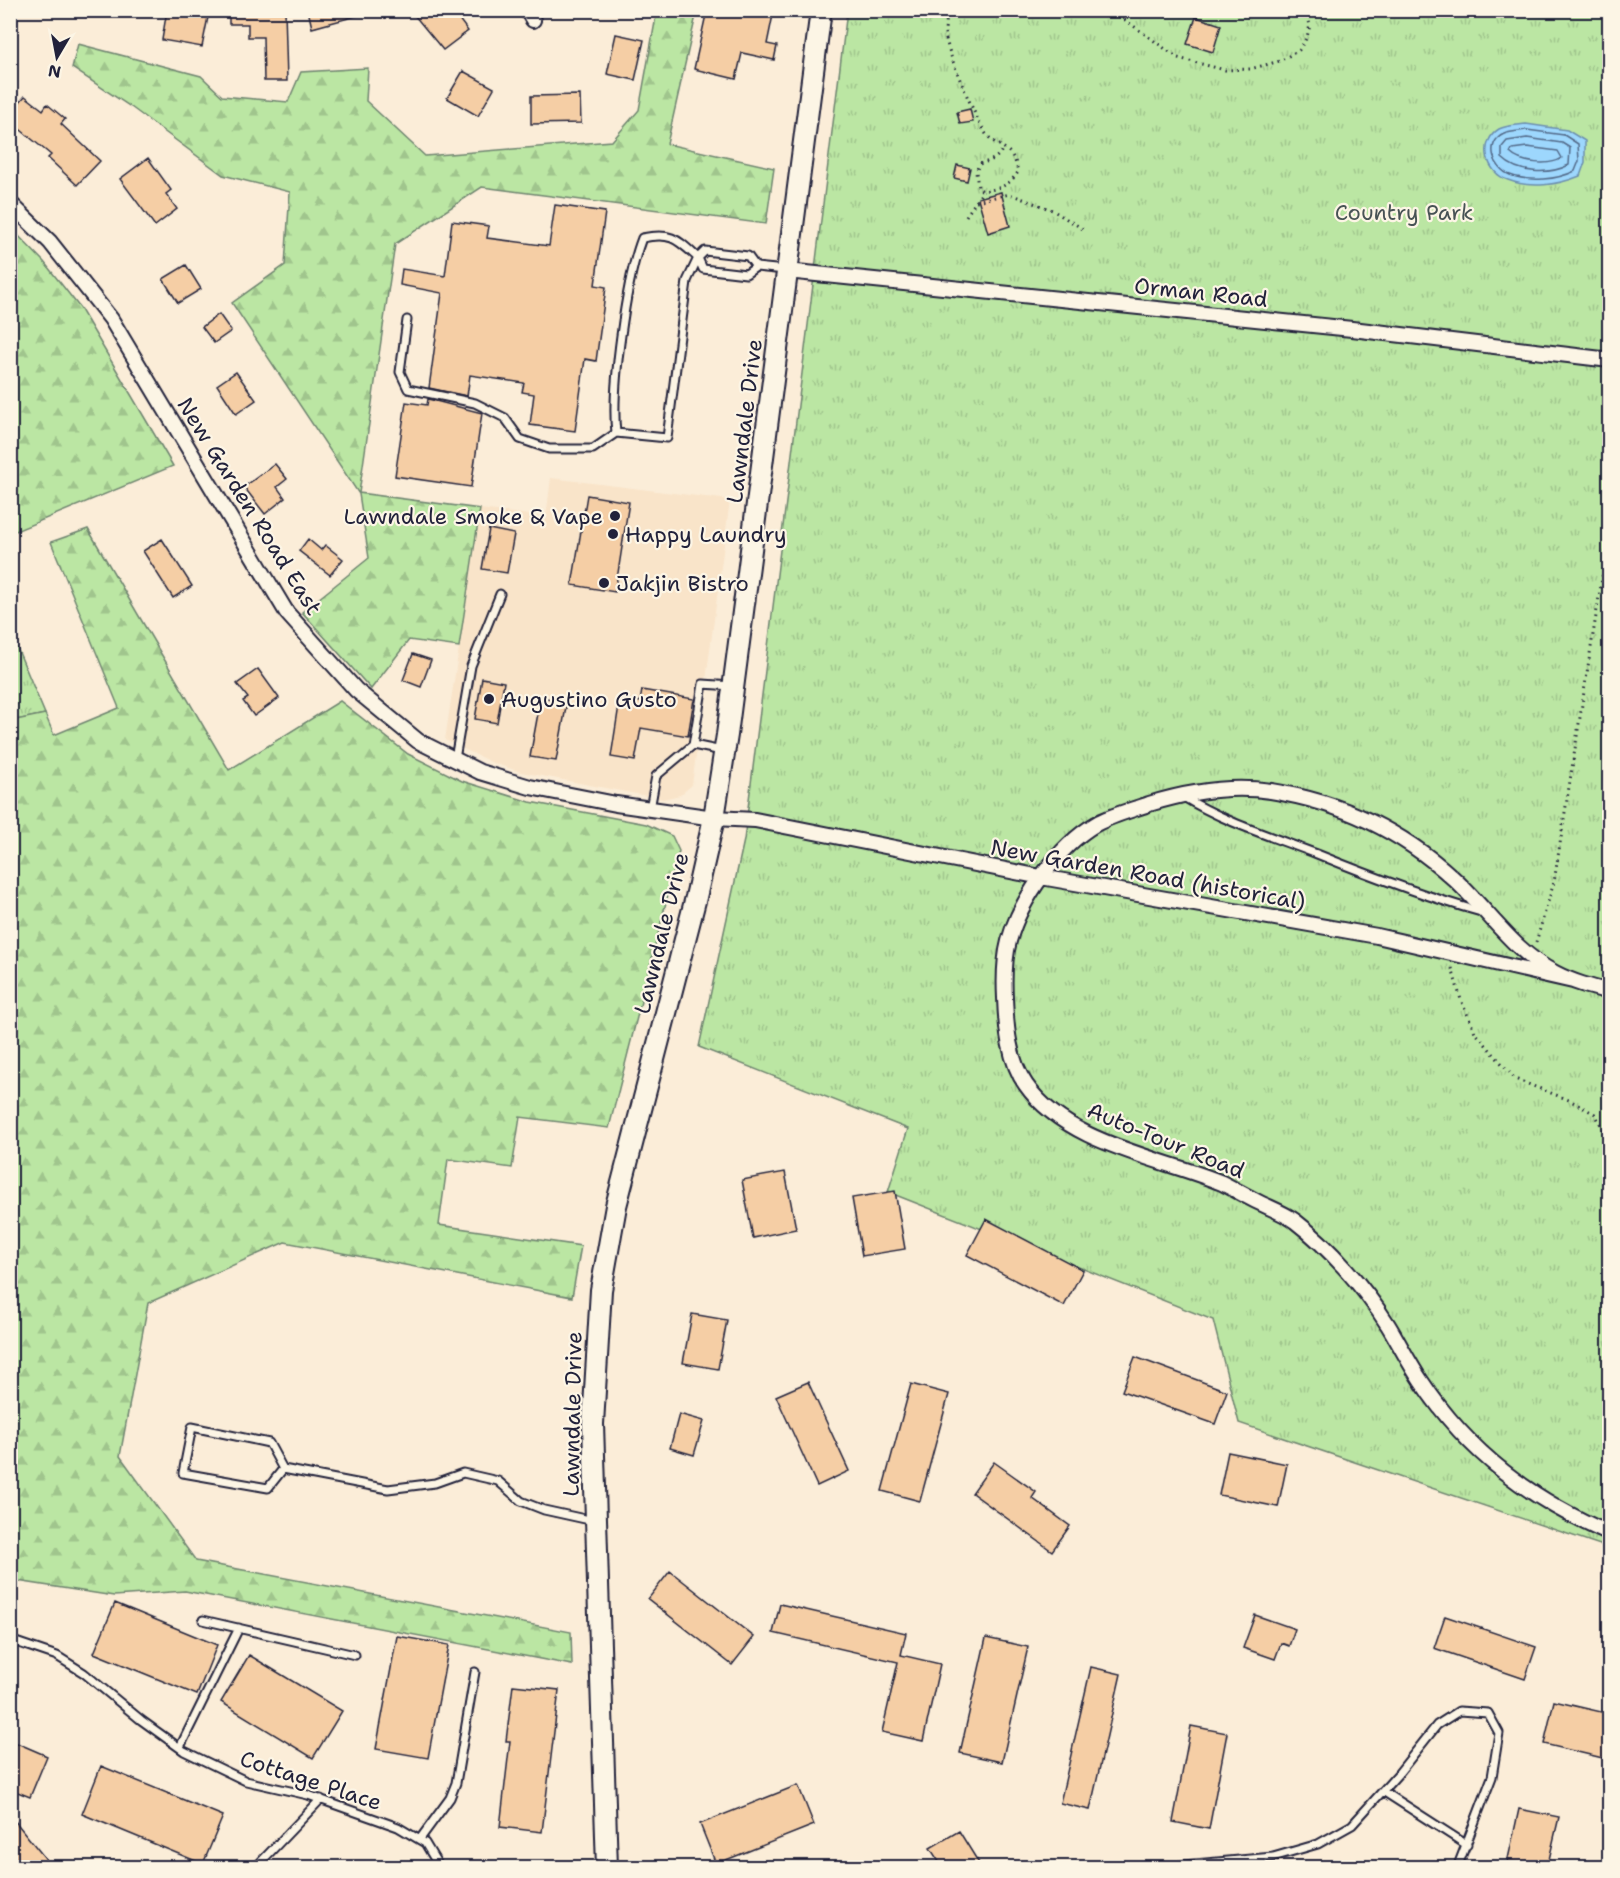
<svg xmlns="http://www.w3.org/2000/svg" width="1620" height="1878" font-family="'Shantell Sans',sans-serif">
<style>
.built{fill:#f9e4c9}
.grass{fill:url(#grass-tufts);stroke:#6e846f;stroke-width:1.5}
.forest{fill:url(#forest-firs);stroke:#6e846f;stroke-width:1.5}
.water{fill:#9dd7fd;stroke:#6c8faf;stroke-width:1.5}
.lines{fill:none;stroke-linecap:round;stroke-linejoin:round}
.shore{stroke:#536a89;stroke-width:1.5}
.building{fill:#f5cea5;stroke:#22223b;stroke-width:1.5}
.lane-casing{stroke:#22223b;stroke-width:11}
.street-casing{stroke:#22223b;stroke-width:18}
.secondary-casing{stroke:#22223b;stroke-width:24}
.path{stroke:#22223b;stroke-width:3;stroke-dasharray:1.5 4.5;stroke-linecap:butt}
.lane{stroke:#fcf5e5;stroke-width:7}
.street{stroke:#fcf5e5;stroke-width:14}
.secondary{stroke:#fcf5e5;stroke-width:20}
.poi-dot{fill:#22223b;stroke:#fcf5e5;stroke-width:2}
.labels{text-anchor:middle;stroke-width:4.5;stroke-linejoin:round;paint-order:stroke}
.park-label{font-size:22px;fill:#485355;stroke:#fcf5e5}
.street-label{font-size:22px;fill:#22223b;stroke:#fcf5e5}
.poi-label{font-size:22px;fill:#22223b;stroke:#fcf5e5;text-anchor:start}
</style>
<defs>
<pattern id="grass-tufts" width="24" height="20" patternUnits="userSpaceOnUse" patternTransform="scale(1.5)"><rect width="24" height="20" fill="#bbe6a3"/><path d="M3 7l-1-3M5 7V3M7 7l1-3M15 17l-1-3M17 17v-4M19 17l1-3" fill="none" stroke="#a0c58d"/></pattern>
<pattern id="forest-firs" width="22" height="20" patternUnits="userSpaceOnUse" patternTransform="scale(1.5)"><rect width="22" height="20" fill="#bbe6a3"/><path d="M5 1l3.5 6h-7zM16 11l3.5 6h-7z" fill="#a0c58d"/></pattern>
</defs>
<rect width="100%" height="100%" fill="#fbedd8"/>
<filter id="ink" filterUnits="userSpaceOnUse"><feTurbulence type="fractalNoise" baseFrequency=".0167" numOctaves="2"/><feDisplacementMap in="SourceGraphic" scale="12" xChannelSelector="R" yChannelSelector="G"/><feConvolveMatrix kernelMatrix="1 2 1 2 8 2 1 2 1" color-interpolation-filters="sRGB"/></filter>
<g filter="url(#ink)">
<path class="built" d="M551 478 730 500 692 785 680 795 663 799 521 772 493 763 445 740 480 509 546 517Z"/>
<path class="grass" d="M847 11H1609V1548L1239 1423 1213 1320 888 1192 908 1129 699 1047 744 840Z
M10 631 45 714 11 721H10Z"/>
<path class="forest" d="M657 11H697L667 144 774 168 766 224 482 187 395 244 359 493 480 509 459 647 409 640 371 689 302 612 369 558 359 494 232 303 285 265 290 192 223 175 131 107 72 68 78 44 201 76 222 96 288 102 301 72 368 68 366 101 425 156 612 141 639 110Z
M11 228 44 262 80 308 173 466 11 533Z
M88 529 229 770 340 701 408 754 462 781 530 802 646 824 672 836 679 851 609 1128 520 1117 512 1168 448 1159 439 1225 581 1246 572 1297 285 1242 148 1303 120 1456 196 1561 571 1632 572 1665 185 1591 114 1596 11 1580V721L45 714 54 735 119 708 51 542Z"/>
<path class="water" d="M1526 124 1567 130 1585 141V162L1580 176C1558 185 1531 189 1508 180 1486 173 1478 142 1499 129 1506 125 1519 125 1526 124Z"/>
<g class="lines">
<path class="shore" d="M1527 130 1564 135 1578 144 1579 161 1575 171C1557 180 1530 182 1510 175 1494 169 1484 143 1504 134 1510 131 1520 131 1527 130Z
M1527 138 1562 143 1570 148 1569 165C1549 175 1518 174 1502 158V147L1507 141Z
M1527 147 1558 151 1562 158C1550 166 1521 164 1510 153L1512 149Z"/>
</g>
<path class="building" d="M167 10 208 17 202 47 162 40Z
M229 10H285L287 81H264L263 37H248V24H229Z
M308 10H360V15L312 28Z
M410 10H452L468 31 443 50Z
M707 10H774L767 44 777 46 774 60 742 53 736 79 694 69Z
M1196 17 1221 25 1213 52 1187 44Z
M616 34 644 40 635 80 607 74Z
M463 71 494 88 478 116 447 98Z
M580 95 581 123 531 124V96Z
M25 96 43 110 47 104 65 119 61 124 100 161 77 185 48 158 51 155 10 121V113Z
M970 109 973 122 960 124 957 112Z
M148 158 171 190 166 194 177 209 155 226 120 179Z
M957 165 970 168 967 181 954 178Z
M1001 192 1010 226 988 233 978 198Z
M555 205 605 212 595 285 606 287 596 361 585 359 575 431 530 425 534 394 522 392 524 383 470 375 467 396 429 388 442 293 400 285 402 269 445 276 452 221 489 226 487 238 549 246Z
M186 265 201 289 178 303 163 279Z
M219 314 231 331 214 343 202 327Z
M236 372 256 400 236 414 217 385Z
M428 399 482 413 471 487 395 476 406 402 427 405Z
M275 464 287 479 277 487 285 498 265 514 244 487Z
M587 495 629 502 615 592 572 585Z
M489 529 514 534 507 573 482 569Z
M162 539 192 586 173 598 143 551Z
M308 539 321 550 325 545 343 559 330 575 299 551Z
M413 654 431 660 421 687 403 680Z
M258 669 279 698 254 716 243 701 248 698 237 684Z
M482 678 504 682 497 723 475 719Z
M642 690 694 699 688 736 641 728 635 761 611 757 620 699 640 702Z
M541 697 567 702 556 761 530 757Z
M785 1172 796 1229 753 1238 742 1180Z
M895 1191 905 1249 862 1256 852 1198Z
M986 1219 1083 1270 1064 1306 967 1255Z
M692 1314 727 1320 718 1369 683 1363Z
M1135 1357 1227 1391 1215 1424 1122 1391Z
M808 1382 849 1471 817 1486 776 1396Z
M911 1384 949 1394 920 1501 882 1491Z
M679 1414 704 1421 694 1455 670 1448Z
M1228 1452 1287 1464 1278 1507 1219 1495Z
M994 1462 1036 1492 1032 1498 1070 1526 1052 1551 972 1493Z
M670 1571 754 1637 732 1665 648 1599Z
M115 1603 217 1645 197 1695 94 1653Z
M780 1604 906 1633 901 1655 940 1664 923 1741 882 1732 898 1662 773 1633Z
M1255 1615 1295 1629 1289 1646 1281 1643 1275 1659 1243 1648Z
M1445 1616 1536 1647 1525 1679 1434 1648Z
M397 1636 449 1645 428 1758 376 1749Z
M986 1638 1028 1647 1002 1762 960 1753Z
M249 1655 342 1711 313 1758 221 1702Z
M1091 1667 1121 1674 1090 1810 1060 1803Z
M513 1685 559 1690 542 1832 500 1827 510 1741H506Z
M1554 1701 1610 1714 1607 1759 1544 1744Z
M1191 1726 1227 1733 1209 1829 1173 1822Z
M10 1740 47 1756 30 1797 10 1789Z
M101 1766 223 1816 203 1864 82 1814Z
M798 1785 814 1825 716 1864 700 1824Z
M1519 1809 1559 1817 1547 1868H1506Z
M10 1815 53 1868H10Z
M959 1831 982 1868H943L930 1848Z"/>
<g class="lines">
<g class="lane-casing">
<path id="lane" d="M756 267 748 256 705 251 698 258 703 269 746 274 756 267 785 270
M407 320 400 372 408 389 475 403 505 418 520 439 549 449H593L616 433 667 438 687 281 698 258C677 239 672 232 642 238 626 279 611 389 616 433
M722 751 693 745 703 684 732 686
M455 759 471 666 500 594
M1182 796C1224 822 1270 836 1317 854 1371 876 1424 896 1481 912
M650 809 656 776 693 745
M283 1469 269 1443 192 1427 183 1473 268 1488 283 1469 388 1489 435 1483 463 1473 498 1481 521 1501 544 1510 594 1521
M203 1620 355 1655
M10 1640 57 1656 84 1673 141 1720 184 1751 246 1781 308 1795 398 1827 425 1843 440 1868
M180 1747 239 1628
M1383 1791 1467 1845
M420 1839 450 1798 456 1783 475 1672
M255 1868 321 1799
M1150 1868 1273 1857 1318 1844 1352 1825 1398 1774 1437 1725 1459 1711 1488 1713 1499 1733 1492 1777 1457 1868"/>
</g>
<g class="street-casing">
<path id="street" d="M527 10 533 20
M10 203 50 242 111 319 287 613 356 690 418 741 480 772 530 787 616 804 714 818 755 820 1041 877 1377 936 1573 981
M787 271 1352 329 1610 360
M1610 992C1591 987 1572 982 1555 973 1514 952 1487 909 1453 878 1402 831 1340 802 1271 791 1231 785 1188 792 1149 804 1132 810 1112 815 1096 824 1058 846 1020 900 1009 941 1004 960 1004 979 1005 998 1006 1027 1009 1061 1026 1085 1067 1144 1159 1157 1222 1183 1234 1189 1246 1196 1258 1202 1270 1208 1284 1213 1295 1221 1330 1248 1364 1287 1388 1325 1399 1343 1409 1363 1421 1381 1469 1454 1531 1499 1610 1534"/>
</g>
<g class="secondary-casing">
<path id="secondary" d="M607 1868 593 1424 601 1290 616 1206 696 897 714 818 727 735 821 10"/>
</g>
<path class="path" d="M951 10C947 15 945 26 945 32 945 49 975 116 984 131 996 150 1013 143 1018 172 1009 186 999 189 983 191L978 188 976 172 979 164C990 161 999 159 1003 147
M1090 10 1121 17 1178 58 1225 70 1250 69 1280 61 1299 50 1307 37 1310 25 1306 10
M976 201 1010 194 1052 210 1083 229
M966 216 983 191
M1536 942 1554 882 1610 527
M1452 968 1461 1000 1475 1032 1515 1079 1569 1100 1595 1114 1610 1141"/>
<use href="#lane" class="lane"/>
<use href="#street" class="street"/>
<use href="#secondary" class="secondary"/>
</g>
</g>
<g class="poi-dot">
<circle cx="615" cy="516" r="6"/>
<circle cx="613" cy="534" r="6"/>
<circle cx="604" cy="583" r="6"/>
<circle cx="489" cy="699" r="6"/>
</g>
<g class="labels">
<g class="park-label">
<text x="1404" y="220">Country Park</text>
</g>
<g class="street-label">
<text transform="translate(1201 292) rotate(6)" y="8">Orman Road</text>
<text transform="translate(744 421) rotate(-83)" y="8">Lawndale Drive</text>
<text transform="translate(250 506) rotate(58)" y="8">New Garden Road East</text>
<text transform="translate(1148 874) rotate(10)" y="8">New Garden Road (historical)</text>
<text transform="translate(661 933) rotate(-76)" y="8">Lawndale Drive</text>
<text transform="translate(1166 1140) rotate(22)" y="8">Auto-Tour Road</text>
<text transform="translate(572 1414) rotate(-89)" y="8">Lawndale Drive</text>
<text transform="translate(311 1780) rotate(18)" y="8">Cottage Place</text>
</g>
<g class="poi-label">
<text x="603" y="524" text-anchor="end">Lawndale Smoke &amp; Vape</text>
<text x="625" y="542">Happy Laundry</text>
<text x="616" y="591">Jakjin Bistro</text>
<text x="501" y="707">Augustino Gusto</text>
</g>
</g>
<rect width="1620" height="1878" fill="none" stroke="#fcf5e5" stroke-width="36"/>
<rect x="18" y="18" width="1584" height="1842" fill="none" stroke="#22223b" stroke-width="2" filter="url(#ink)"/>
<g transform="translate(57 57) rotate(190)" stroke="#fcf5e5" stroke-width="4.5" paint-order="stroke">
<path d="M0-4.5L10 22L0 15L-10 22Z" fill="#22223b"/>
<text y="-9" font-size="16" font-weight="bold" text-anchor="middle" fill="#22223b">N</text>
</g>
</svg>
